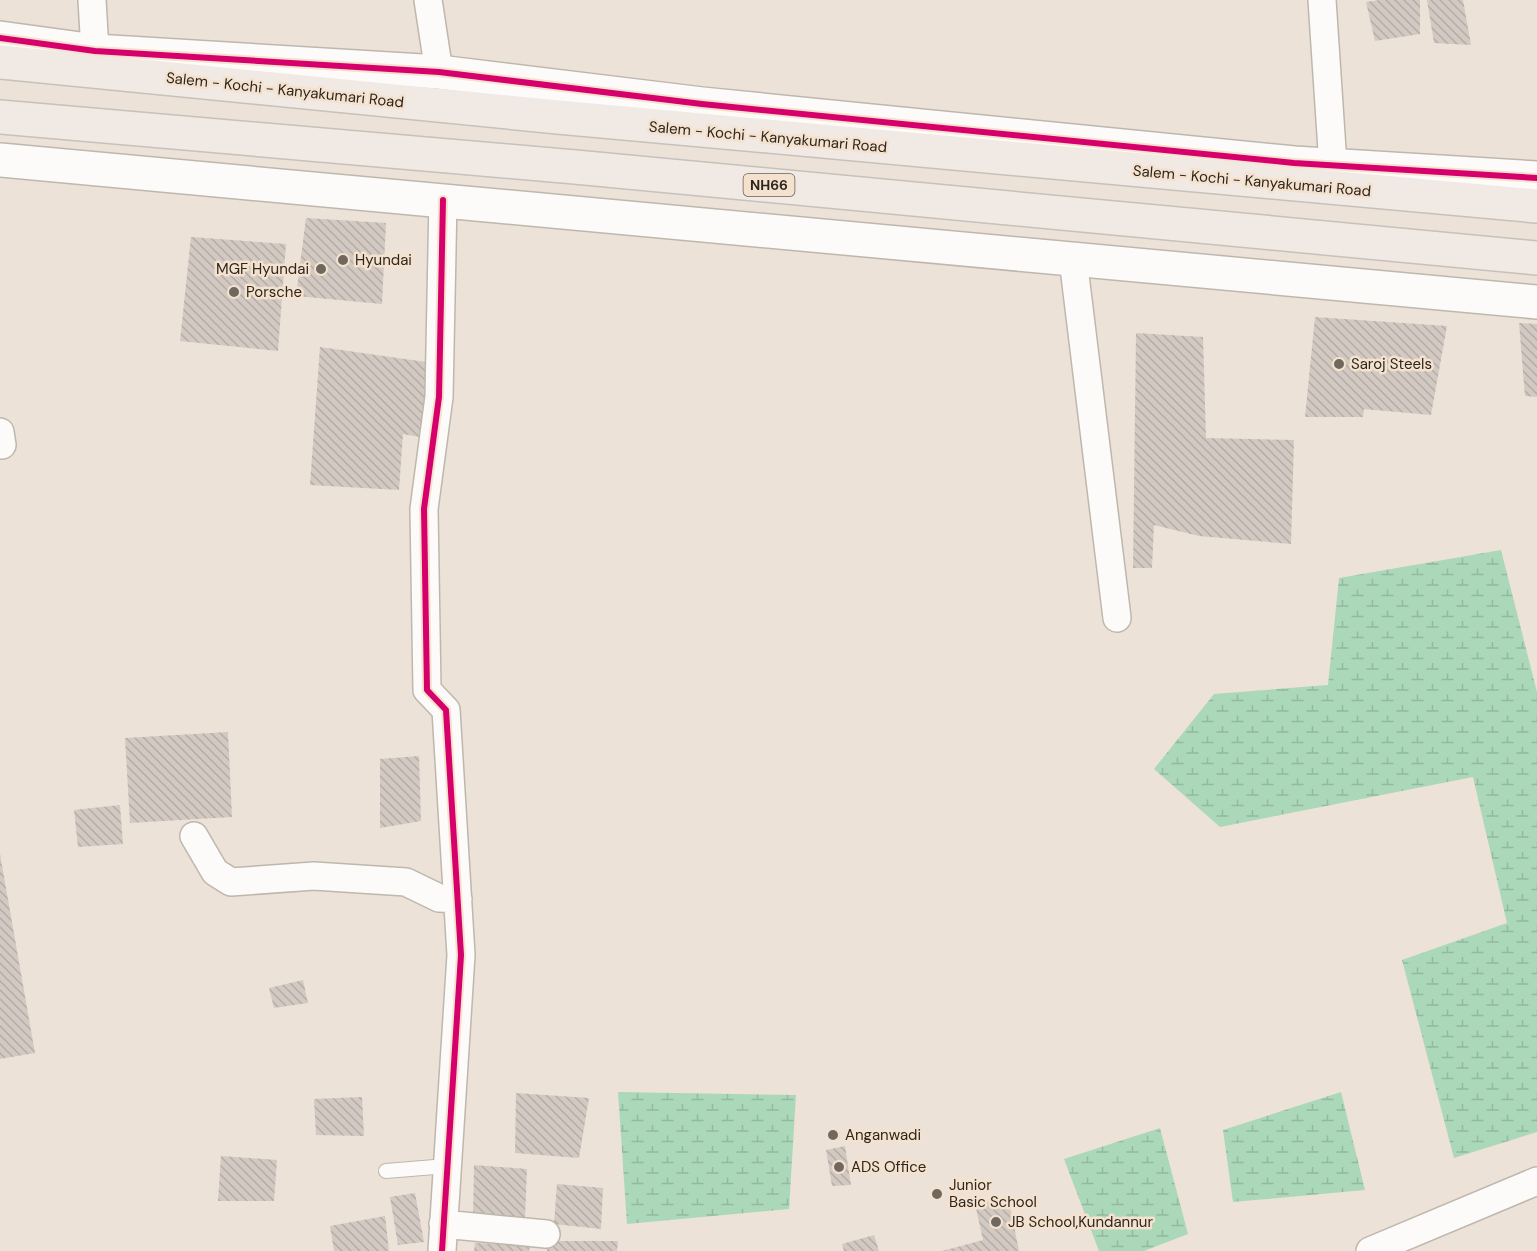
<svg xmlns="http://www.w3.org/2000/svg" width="1537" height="1251" font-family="'DM Sans',sans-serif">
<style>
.wetland{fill:url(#wetland-marsh)}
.building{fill:url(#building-back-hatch)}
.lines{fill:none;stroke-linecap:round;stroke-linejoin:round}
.service-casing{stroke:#beb7ae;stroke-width:16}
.minor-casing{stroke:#beb7ae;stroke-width:30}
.tertiary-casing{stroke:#beb7ae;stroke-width:36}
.trunk-casing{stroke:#c6c1bb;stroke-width:36}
.service{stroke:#fcfbf9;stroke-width:14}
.minor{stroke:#fcfbf9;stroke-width:27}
.tertiary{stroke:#fcfbf9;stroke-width:33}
.trunk{stroke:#f1e9e4;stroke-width:33}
.cycleway-casing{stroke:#f5e2ce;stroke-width:10}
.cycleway{stroke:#d6006c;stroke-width:6}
.poi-dot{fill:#70685f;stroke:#f5e2ce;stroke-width:2}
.labels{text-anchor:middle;stroke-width:5;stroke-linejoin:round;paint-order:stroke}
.shield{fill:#f5e2ce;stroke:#695e53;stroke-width:1.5}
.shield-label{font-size:14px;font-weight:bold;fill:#2d261e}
.street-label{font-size:15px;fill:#2d261e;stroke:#f5e2ce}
.poi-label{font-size:15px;fill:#2d261e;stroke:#f5e2ce;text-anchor:start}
</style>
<defs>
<pattern id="wetland-marsh" width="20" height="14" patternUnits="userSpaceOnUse" patternTransform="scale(1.5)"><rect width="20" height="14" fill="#abd8b9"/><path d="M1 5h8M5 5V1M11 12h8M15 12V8" fill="none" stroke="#93b99f"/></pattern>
<pattern id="building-back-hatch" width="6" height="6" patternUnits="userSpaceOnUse" patternTransform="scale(1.5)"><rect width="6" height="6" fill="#d2cac2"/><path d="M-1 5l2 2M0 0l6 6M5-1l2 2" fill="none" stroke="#b5ada6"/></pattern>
</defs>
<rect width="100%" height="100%" fill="#ece2d7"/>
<path class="wetland" d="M1501 550 1537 692V1132L1454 1158 1402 960 1507 923 1473 777 1220 827 1154 769 1214 694 1328 685 1339 578Z
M618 1092 796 1095 789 1209 627 1224Z
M1341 1092 1365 1190 1233 1202 1223 1130Z
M1160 1128 1188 1234 1144 1251H1099L1064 1159Z"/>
<path class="building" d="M1379 0H1420V34L1375 41 1366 2Z
M1427 0H1463L1471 45 1434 43Z
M306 218 386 223 382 304 296 296Z
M191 237 286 244 278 351 180 341Z
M1315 317 1447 326 1431 415 1364 409 1363 417H1305Z
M1519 323 1537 324V397L1525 396Z
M1136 333 1203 337 1206 438 1294 440 1291 544 1199 536 1154 525 1152 568H1133Z
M320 347 426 362 425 438 403 434 399 490 310 485Z
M228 732 232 817 130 823 125 738Z
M419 756 421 821 380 828V759Z
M120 805 123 844 78 847 74 810Z
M0 854 35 1053 0 1059Z
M303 980 308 1003 274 1008 269 988Z
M516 1093 589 1098 579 1158 515 1153Z
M362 1097 364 1136 316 1135 314 1099Z
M828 1131 840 1132 839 1140 827 1139Z
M845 1146 851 1185 832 1186 826 1150Z
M221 1156 277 1160 274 1201H218Z
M474 1165 527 1169 525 1219 473 1217Z
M557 1184 603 1188 601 1229 554 1224Z
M415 1193 424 1242 398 1245 390 1197Z
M1008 1197 1019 1251H942L983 1240 975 1204Z
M385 1216 389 1251H334L330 1226Z
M874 1235 879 1251H844L842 1244Z
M547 1241H618L617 1251H547Z
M475 1243 530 1245 529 1251H474Z"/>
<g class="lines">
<g class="service-casing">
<path id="service" d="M386 1171 447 1166"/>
</g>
<g class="minor-casing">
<path id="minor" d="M428 0 439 72
M1322 0 1333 165
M89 70 95 51 92 0
M1073 259 1117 618
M0 432 2 445
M194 836 215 872 231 882 314 876 406 882 439 898 458 899
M443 1224 546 1234
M442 1251 461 955 446 710 427 690 424 509 439 397 443 200
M1370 1251 1537 1181"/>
</g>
<g class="tertiary-casing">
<path id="tertiary" d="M0 38 95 51 439 72 702 104 1294 163 1537 178
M0 160 1537 302"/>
</g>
<g class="trunk-casing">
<path id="trunk" d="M0 62 558 117 1537 206
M0 117 575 167 1537 258"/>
</g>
<use href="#service" class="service"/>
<use href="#minor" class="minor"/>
<use href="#tertiary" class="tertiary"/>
<use href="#trunk" class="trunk"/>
<g class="cycleway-casing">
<path id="cycleway" d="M0 38 95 51 439 72 702 104 1294 163 1537 178
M442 1251 461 955 446 710 427 690 424 509 439 397 443 200"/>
</g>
<use href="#cycleway" class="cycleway"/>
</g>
<g class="poi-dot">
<circle cx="343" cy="260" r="6"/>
<circle cx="321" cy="269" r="6"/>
<circle cx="234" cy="292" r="6"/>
<circle cx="1339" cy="364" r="6"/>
<circle cx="833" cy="1135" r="6"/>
<circle cx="839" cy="1167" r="6"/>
<circle cx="937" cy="1194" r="6"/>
<circle cx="996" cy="1222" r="6"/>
</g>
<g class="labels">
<rect class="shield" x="743.5" y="174" width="51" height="22" rx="4.5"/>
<g class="shield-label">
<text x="769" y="190">NH66</text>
</g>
<g class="street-label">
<text transform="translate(285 90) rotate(6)" y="5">Salem - Kochi - Kanyakumari Road</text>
<text transform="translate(768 137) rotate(5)" y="5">Salem - Kochi - Kanyakumari Road</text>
<text transform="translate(1252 181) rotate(5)" y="5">Salem - Kochi - Kanyakumari Road</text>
</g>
<g class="poi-label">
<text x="355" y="265">Hyundai</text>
<text x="309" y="274" text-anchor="end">MGF Hyundai</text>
<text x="246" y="297">Porsche</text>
<text x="1351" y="369">Saroj Steels</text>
<text x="845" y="1140">Anganwadi</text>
<text x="851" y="1172">ADS Office</text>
<text x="949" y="1190">Junior<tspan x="949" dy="17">Basic School</tspan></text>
<text x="1008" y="1227">JB School,Kundannur</text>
</g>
</g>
</svg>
